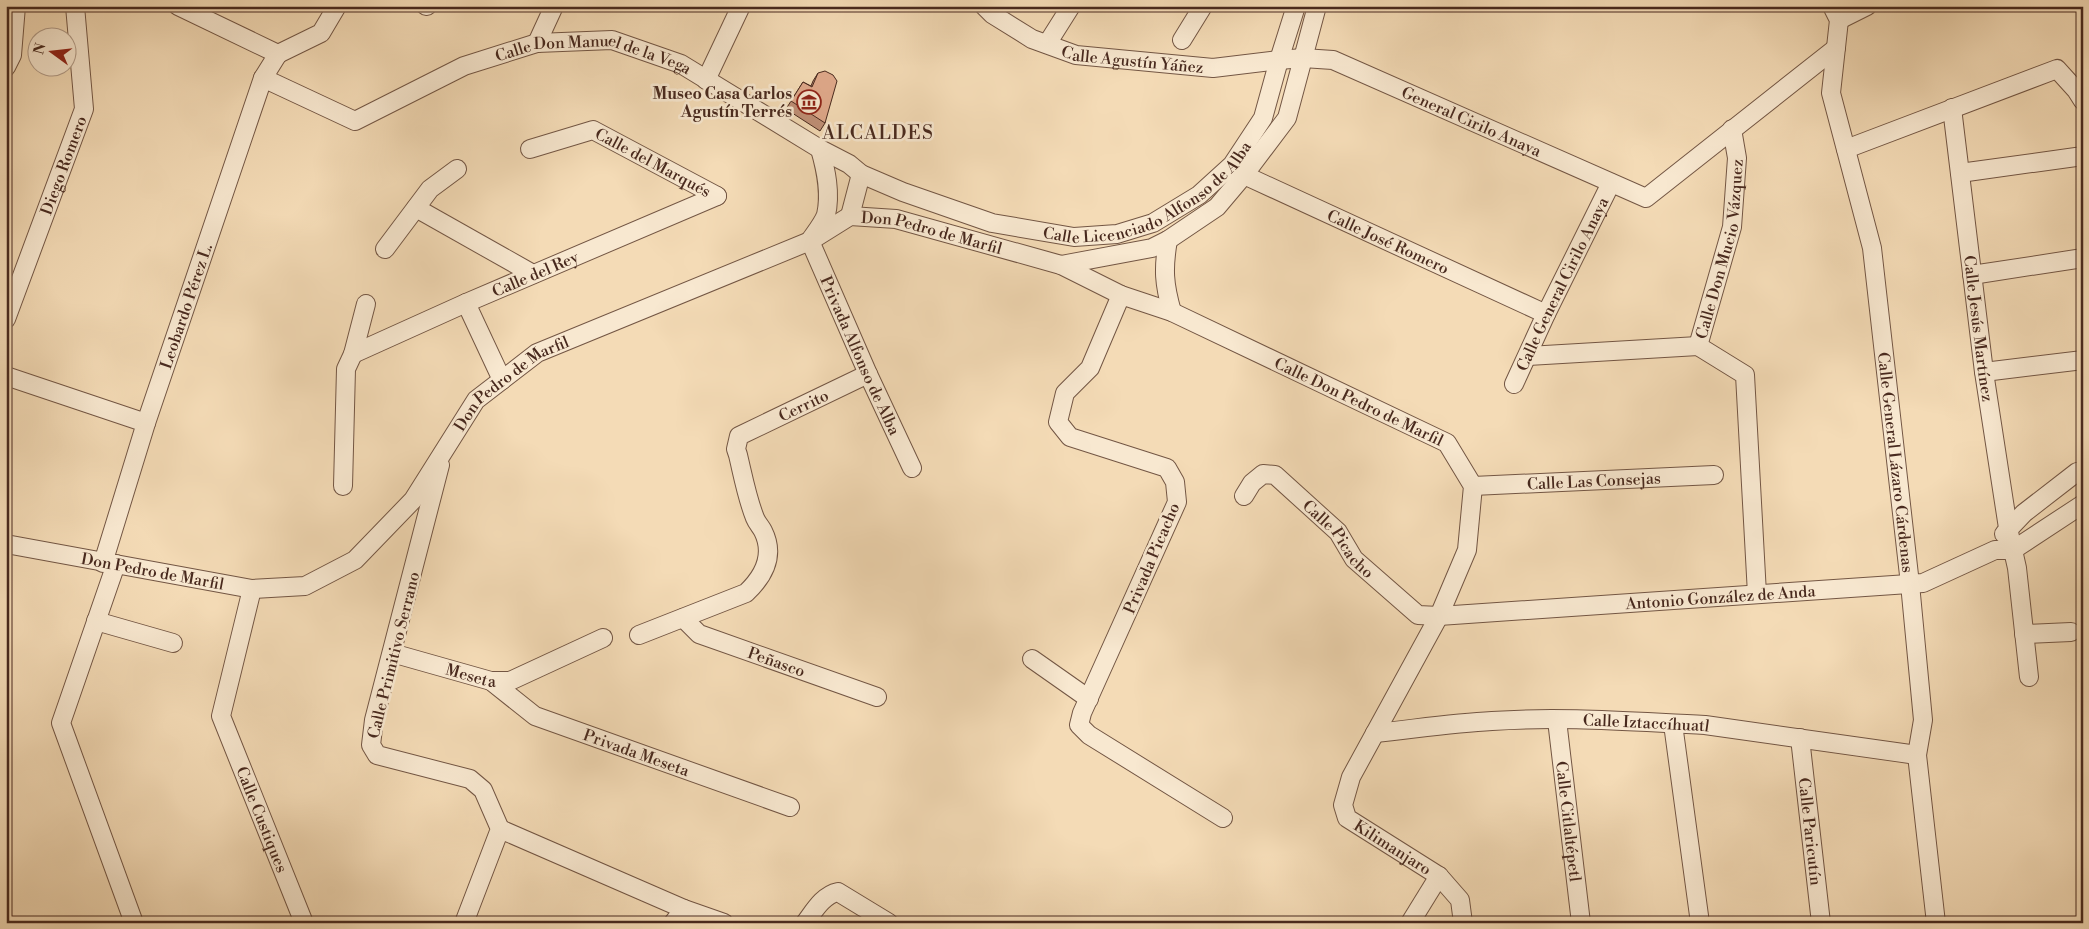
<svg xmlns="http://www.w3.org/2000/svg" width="2089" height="929" font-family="'Libre Bodoni',serif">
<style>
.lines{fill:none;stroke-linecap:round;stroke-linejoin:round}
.minor-casing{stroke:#735644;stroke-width:20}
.minor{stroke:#f8e8d0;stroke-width:18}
.wall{fill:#c09077;stroke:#48291e}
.building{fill:#dfa88a;stroke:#48291e}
.labels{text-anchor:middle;stroke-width:5;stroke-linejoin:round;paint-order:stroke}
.street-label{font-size:16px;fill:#48291e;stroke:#f8e8d0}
.poi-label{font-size:16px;font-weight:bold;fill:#48291e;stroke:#f8e8d0;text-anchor:end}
.quarter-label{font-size:19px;letter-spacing:1px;fill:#48291e;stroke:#f8e8d0}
</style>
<rect width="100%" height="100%" fill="#f4dbb6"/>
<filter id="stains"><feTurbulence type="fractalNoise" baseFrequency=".004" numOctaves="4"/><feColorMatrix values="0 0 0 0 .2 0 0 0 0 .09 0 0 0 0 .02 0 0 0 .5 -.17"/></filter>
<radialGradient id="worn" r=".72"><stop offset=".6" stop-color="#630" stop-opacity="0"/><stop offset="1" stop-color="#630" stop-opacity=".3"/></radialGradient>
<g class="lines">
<g class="minor-casing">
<g id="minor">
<path d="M178 6 278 54"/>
<path d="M426 6H427"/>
<path id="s1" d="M984 6 992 14 1032 39 1076 55 1213 68 1279 60 1303 58 1333 60 1646 198 1836 48"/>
<path id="s2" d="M1832 6 1839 20 1831 93 1872 248 1910 584 1923 720 1917 755 1936 923"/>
<path d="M1839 20 1867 6"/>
<path d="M1182 40 1203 6"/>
<path d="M537 43 554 6"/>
<path d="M1047 44 1071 6"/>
<path d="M278 54 321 33 337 6"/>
<path d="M6 67 12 55 16 6"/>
<path id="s3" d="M263 78 355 121 464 66 537 43 612 40 681 64 820 149 849 164 861 174 903 192 992 223 1074 237 1117 234 1153 223 1199 195 1232 165 1263 118 1279 60 1296 6"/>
<path d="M706 80 741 6"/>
<path id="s4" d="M1952 108 1984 372 2008 528 2017 568 2029 677"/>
<path id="s5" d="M530 149 593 130 717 196"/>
<path d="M1846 149 2057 69 2076 90 2083 101"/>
<path id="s6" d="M1237 169 1244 175 1546 314"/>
<path d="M1960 173 2083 156"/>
<path d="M416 208 533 274"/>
<path d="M850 216 861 174"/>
<path d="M811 239C816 232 823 223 826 215 831 193 826 170 820 149"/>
<path d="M1168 240C1163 269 1164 284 1172 312"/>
<path id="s7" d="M810 241 868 374 912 468"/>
<path d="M385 249 430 189 457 169"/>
<path d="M1061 265 1152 248 1168 240 1217 207 1244 175 1287 118 1317 6"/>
<path d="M1972 275 2083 258"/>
<path d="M1121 295 1090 368 1065 393 1058 422 1070 437 1167 468 1175 482 1177 502 1082 713 1079 725 1089 735 1223 818"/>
<path d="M466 303 502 380"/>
<path id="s8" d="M6 319 84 109 75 6"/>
<path d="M1698 346 1745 375 1757 594"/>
<path id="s9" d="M1698 346 1732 227 1737 158 1732 129"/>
<path id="s10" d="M353 354 466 303 717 196"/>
<path d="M1528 356 1698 346"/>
<path d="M1984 372 2083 360"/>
<path d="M6 376 146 423"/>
<path id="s11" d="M1514 384 1546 314 1611 183"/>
<path d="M440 465 374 720 371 745 377 755 470 779 483 790 500 829 464 923"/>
<path d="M343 486 346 369 353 354 366 304"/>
<path id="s12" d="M1473 486 1714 475"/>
<path id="s13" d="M1244 496 1252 483 1263 474 1275 475 1338 532 1354 559 1418 615 1439 616 1923 583 1995 550H2013"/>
<path d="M2004 534 2024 513 2077 472 2083 471"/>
<path id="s14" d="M6 544 252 589 305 586 355 560 413 500 476 400 537 353 810 241 850 216 896 219 1061 265 1121 295 1172 312 1447 443 1473 486 1467 550 1439 616 1351 777 1343 805 1347 818 1439 876 1460 900 1463 923"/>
<path d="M2013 550 2083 504"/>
<path id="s15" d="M103 563 146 423 263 78 278 54"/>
<path d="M116 564 61 723 134 923"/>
<path id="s16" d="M252 589 221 716 304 923"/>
<path id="s17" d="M683 618 699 634 877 697"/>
<path d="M96 621 173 643"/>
<path d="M2024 634 2071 632"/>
<path id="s18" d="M639 635 746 593C764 576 775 555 763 531 761 527 757 523 755 518 747 498 743 476 738 455L736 449 739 436 868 374"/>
<path id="s19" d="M392 653 491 681H510L603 638"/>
<path d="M1032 659 1089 699"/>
<path id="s20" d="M491 681 535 716 790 807"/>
<path id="s21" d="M1557 720 1581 923"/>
<path d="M1673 724 1700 923"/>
<path id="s22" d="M1375 733C1414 729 1453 723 1492 721 1563 716 1635 722 1705 725L1917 755"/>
<path id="s23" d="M1800 738 1821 923"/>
<path d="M500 829 684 909 724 923"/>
<path d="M673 923 684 909"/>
<path d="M805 923C814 911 823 895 838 892L889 923"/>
<path d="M1410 923 1439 876"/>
</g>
</g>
<use href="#minor" class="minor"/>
</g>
<path class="wall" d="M818 73 825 123 820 131 786 109 803 82 811 86 813 81Z"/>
<path class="building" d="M825 71 833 75 837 81 825 123 791 101 803 82 812 87 818 73Z"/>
<defs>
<g id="museum-ring" transform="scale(1.25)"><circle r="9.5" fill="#f8e8d0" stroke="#8f2418" stroke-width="1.5"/><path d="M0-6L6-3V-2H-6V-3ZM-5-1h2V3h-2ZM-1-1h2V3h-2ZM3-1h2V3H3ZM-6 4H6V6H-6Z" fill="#8f2418"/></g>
</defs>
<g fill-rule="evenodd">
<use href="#museum-ring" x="809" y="102"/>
</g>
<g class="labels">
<g class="street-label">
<text dy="6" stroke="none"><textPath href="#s1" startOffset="162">Calle Agustín Yáñez</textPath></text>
<text dy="6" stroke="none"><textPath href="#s3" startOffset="358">Calle Don Manuel de la Vega</textPath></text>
<text dy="6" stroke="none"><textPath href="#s1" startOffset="515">General Cirilo Anaya</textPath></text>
<text dy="6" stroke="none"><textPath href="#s5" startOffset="134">Calle del Marqués</textPath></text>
<text dy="6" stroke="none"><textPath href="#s8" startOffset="164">Diego Romero</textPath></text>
<text dy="6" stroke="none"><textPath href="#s3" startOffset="970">Calle Licenciado Alfonso de Alba</textPath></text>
<text dy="6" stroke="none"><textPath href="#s14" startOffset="1064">Don Pedro de Marfil</textPath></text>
<text dy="6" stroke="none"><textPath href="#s6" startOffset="168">Calle José Romero</textPath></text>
<text dy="6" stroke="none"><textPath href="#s9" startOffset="100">Calle Don Mucio Vázquez</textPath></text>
<text dy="6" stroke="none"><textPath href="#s10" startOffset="199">Calle del Rey</textPath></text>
<text dy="6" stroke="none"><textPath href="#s11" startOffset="111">Calle General Cirilo Anaya</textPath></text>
<text dy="6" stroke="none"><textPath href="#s15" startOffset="270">Leobardo Pérez L.</textPath></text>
<text dy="6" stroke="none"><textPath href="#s4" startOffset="222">Calle Jesús Martínez</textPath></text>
<text dy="6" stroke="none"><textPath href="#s7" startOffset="125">Privada Alfonso de Alba</textPath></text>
<text dy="6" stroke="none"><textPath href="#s14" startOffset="599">Don Pedro de Marfil</textPath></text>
<text dy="6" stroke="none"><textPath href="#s14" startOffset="1526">Calle Don Pedro de Marfil</textPath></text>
<text dy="6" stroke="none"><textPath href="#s18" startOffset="356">Cerrito</textPath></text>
<text dy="6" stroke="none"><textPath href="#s2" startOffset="465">Calle General Lázaro Cárdenas</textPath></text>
<text dy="6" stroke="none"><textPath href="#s12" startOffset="121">Calle Las Consejas</textPath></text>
<text dy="6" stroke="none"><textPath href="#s13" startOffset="132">Calle Picacho</textPath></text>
<text transform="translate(1151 558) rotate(-67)" y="6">Privada Picacho</text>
<text dy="6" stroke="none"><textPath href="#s14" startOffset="149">Don Pedro de Marfil</textPath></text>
<text dy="6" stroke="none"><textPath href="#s13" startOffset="546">Antonio González de Anda</textPath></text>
<text transform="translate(393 655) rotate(-76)" y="6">Calle Primitivo Serrano</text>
<text dy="6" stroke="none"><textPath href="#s17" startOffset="105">Peñasco</textPath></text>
<text dy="6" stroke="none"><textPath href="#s19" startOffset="82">Meseta</textPath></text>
<text dy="6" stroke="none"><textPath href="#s22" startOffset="272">Calle Iztaccíhuatl</textPath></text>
<text dy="6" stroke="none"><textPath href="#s20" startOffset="164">Privada Meseta</textPath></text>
<text dy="6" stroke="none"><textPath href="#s16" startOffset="242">Calle Custiques</textPath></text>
<text dy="6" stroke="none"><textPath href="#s21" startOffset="102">Calle Citlaltépetl</textPath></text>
<text dy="6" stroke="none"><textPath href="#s23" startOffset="94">Calle Paricutín</textPath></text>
<text dy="6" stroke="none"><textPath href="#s14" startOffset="2090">Kilimanjaro</textPath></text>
</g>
<g class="poi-label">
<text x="792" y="99">Museo Casa Carlos<tspan x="792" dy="18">Agustín Terrés</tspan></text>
</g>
<g class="quarter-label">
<text x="878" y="139">ALCALDES</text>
</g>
</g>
<rect width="2089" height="929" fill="none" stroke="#f4dbb6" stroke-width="25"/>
<rect x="8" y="8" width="2074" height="914" fill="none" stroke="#48291e" stroke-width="2.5"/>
<rect x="12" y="12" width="2064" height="904" fill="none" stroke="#48291e"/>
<g transform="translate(52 52) rotate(285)"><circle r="24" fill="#f8e8d0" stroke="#b29c89"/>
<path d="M0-4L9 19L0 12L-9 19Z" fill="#8f2418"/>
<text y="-8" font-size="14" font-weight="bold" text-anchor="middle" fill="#48291e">N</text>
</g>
<rect width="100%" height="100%" filter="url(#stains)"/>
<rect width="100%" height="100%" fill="url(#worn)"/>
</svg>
